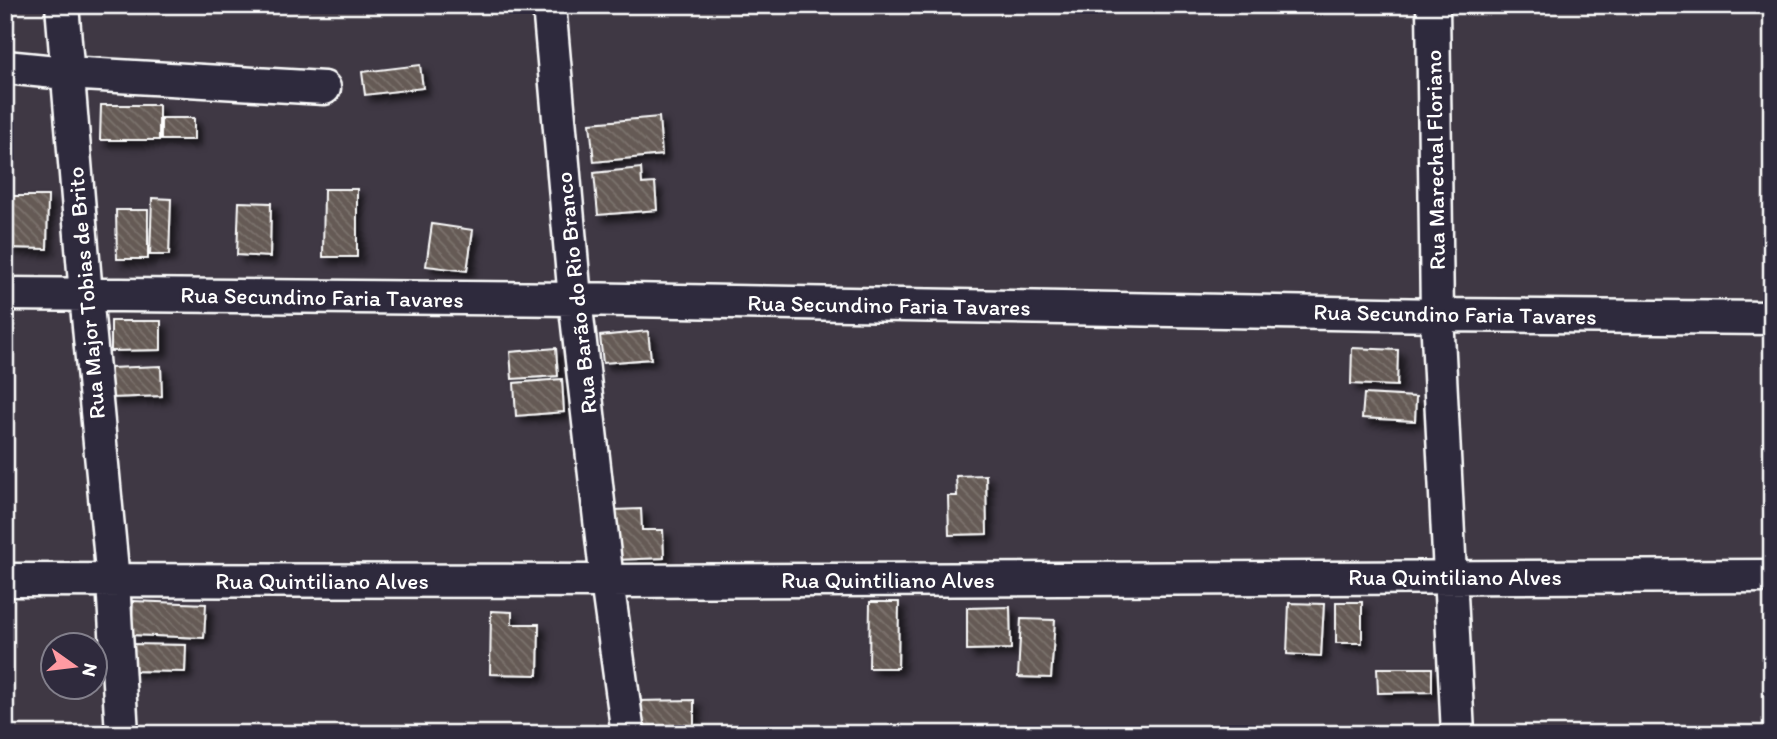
<svg xmlns="http://www.w3.org/2000/svg" width="1777" height="739" font-family="Itim,sans-serif">
<style>
.building{fill:url(#building-back-hatch);stroke:#fff;stroke-width:2;filter:url(#shadow)}
.lines{fill:none;stroke-linecap:round;stroke-linejoin:round}
.minor-casing{stroke:#fff;stroke-width:37}
.minor{stroke:#2f2a3d;stroke-width:32}
.labels{text-anchor:middle;stroke-width:5;stroke-linejoin:round;paint-order:stroke}
.street-label{font-size:23px;fill:#fff;stroke:#2f2a3d}
</style>
<defs>
<pattern id="building-back-hatch" width="6" height="6" patternUnits="userSpaceOnUse" patternTransform="scale(1.75)"><rect width="6" height="6" fill="#655a55"/><path d="M-1 5l2 2M0 0l6 6M5-1l2 2" fill="none" stroke="#7c736e"/></pattern>
<filter id="shadow"><feDropShadow dx="6" dy="6" stdDeviation="3.5" flood-color="#0009"/></filter>
</defs>
<rect width="100%" height="100%" fill="#3f3844"/>
<filter id="ink" filterUnits="userSpaceOnUse"><feTurbulence type="fractalNoise" baseFrequency=".0143" numOctaves="2"/><feDisplacementMap in="SourceGraphic" scale="14" xChannelSelector="R" yChannelSelector="G"/><feConvolveMatrix kernelMatrix="1 2 1 2 8 2 1 2 1" color-interpolation-filters="sRGB"/></filter>
<g filter="url(#ink)">
<path class="building" d="M420 65 423 88 365 95 362 72Z
M101 105H159V140H100Z
M659 117 662 155 594 162 590 123Z
M161 118H194V140H161Z
M641 168 642 184 655 183 657 210 598 215 594 173Z
M324 189H357V257H323Z
M10 196H48L47 249 9 248Z
M152 198 171 199 169 255H150Z
M239 202 271 203 270 257 237 255Z
M116 210H148V259H117Z
M432 224 473 230 467 271 426 266Z
M111 321H161V350L111 351Z
M648 331 651 359 603 363 600 336Z
M556 348 558 376 512 379 510 352Z
M1352 348 1398 350 1397 386 1351 384Z
M161 366 162 396 111 398 110 368Z
M562 379 564 412 516 416 514 383Z
M1364 394 1416 397 1415 421 1362 418Z
M986 475 987 534 949 535 948 496H957L956 476Z
M641 509 642 530H663L664 558 614 560 613 510Z
M133 601 206 604 204 638 131 635Z
M870 602H899L898 668H869Z
M1336 602H1362V643H1336Z
M1289 603 1324 604 1321 656 1287 654Z
M1010 607 1011 649 967 650V608Z
M491 611 512 612V624H539L538 675 490 674Z
M1021 619 1055 620 1051 678 1018 677Z
M131 644 186 645 185 672 131 671Z
M1377 668H1432V692L1378 693Z
M694 700V726L637 727V701Z"/>
<g class="lines">
<g class="minor-casing">
<path id="minor" d="M62 5 86 295 113 581 122 734
M549 5 575 299 607 581 628 734
M1433 5 1437 315 1458 734
M5 67 66 73 324 88
M5 294 575 299 1437 315 1772 318
M5 580 607 581 1772 576"/>
</g>
<use href="#minor" class="minor"/>
</g>
</g>
<g class="labels">
<g class="street-label">
<text transform="translate(1435 160) rotate(-91)" y="8">Rua Marechal Floriano</text>
<text transform="translate(86 293) rotate(-95)" y="8">Rua Major Tobias de Brito</text>
<text transform="translate(576 293) rotate(-96)" y="8">Rua Barão do Rio Branco</text>
<text transform="translate(322 297) rotate(1)" y="8">Rua Secundino Faria Tavares</text>
<text transform="translate(889 305) rotate(1)" y="8">Rua Secundino Faria Tavares</text>
<text transform="translate(1455 314) rotate(1)" y="8">Rua Secundino Faria Tavares</text>
<text x="1455" y="585">Rua Quintiliano Alves</text>
<text x="888" y="588">Rua Quintiliano Alves</text>
<text x="322" y="589">Rua Quintiliano Alves</text>
</g>
</g>
<rect width="1777" height="739" fill="none" stroke="#2f2a3d" stroke-width="28"/>
<rect x="14" y="14" width="1749" height="711" fill="none" stroke="#fff" stroke-width="2.5" filter="url(#ink)"/>
<g transform="translate(74 666) rotate(104)"><circle r="33" fill="#2f2a3d" stroke="#827f8b" stroke-width="2"/>
<path d="M0-5L12 26L0 18L-12 26Z" fill="#ff9aa2"/>
<text y="-10" font-size="19" font-weight="bold" text-anchor="middle" fill="#ffffff">N</text>
</g>
</svg>
